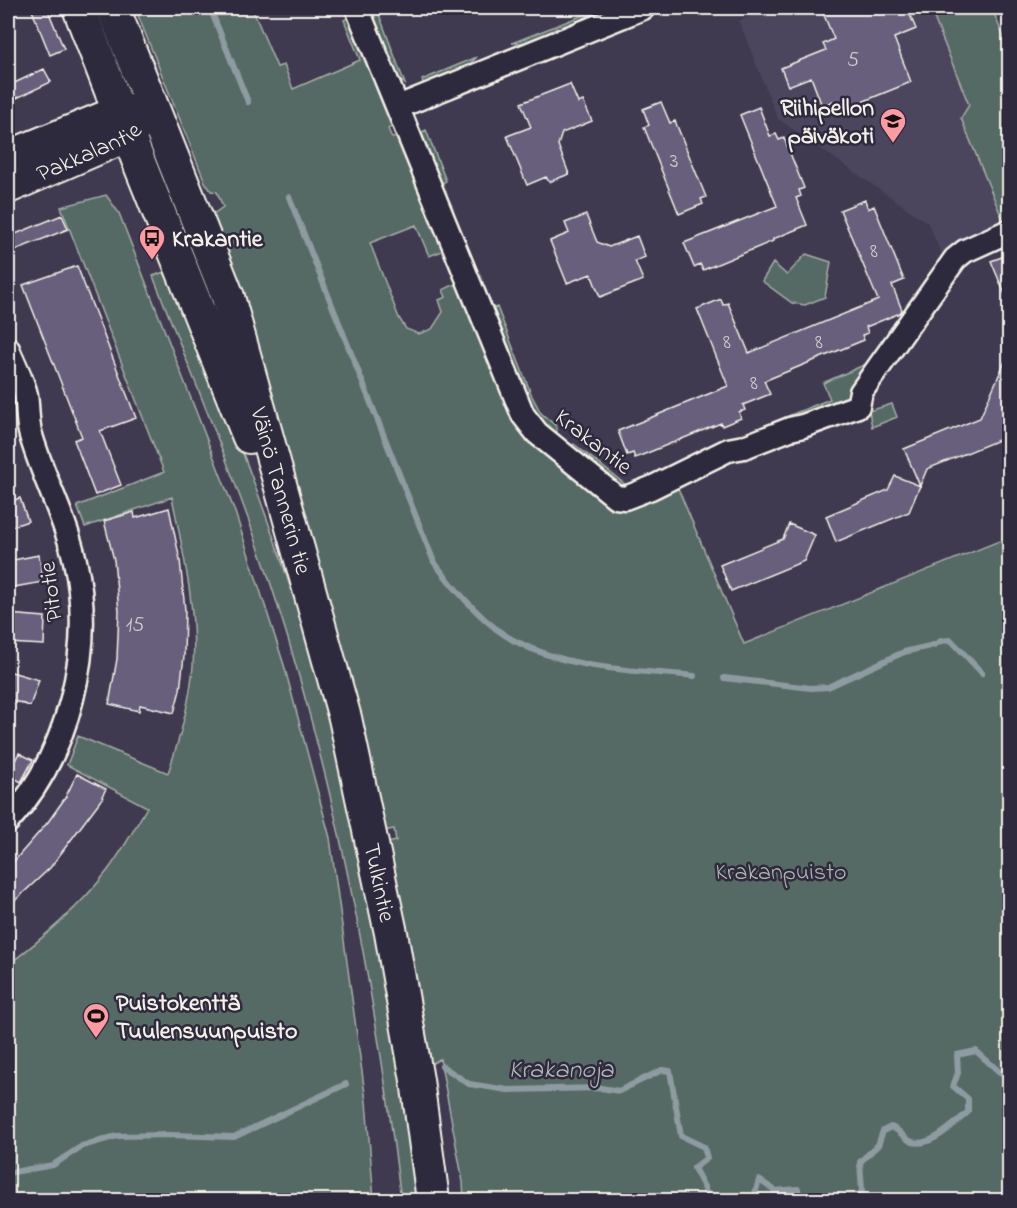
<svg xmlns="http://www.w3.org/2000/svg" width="1017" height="1208" font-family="'Indie Flower',sans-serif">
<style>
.built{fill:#4c455d}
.green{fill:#566b65;stroke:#a5aea6;stroke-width:1.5}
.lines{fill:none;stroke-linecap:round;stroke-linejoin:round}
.stream{stroke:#8e9ca1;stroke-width:6}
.building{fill:#675e7b;stroke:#f4f1e8;stroke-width:1.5}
.street-casing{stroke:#f4f1e8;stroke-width:27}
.secondary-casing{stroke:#f4f1e8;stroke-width:36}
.street{stroke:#2f2a3d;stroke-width:22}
.secondary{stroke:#2f2a3d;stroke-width:32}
.labels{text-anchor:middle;stroke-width:5;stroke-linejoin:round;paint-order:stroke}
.number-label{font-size:21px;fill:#d1cccd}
.poi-label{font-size:24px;font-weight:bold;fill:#f4f1e8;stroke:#2f2a3d;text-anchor:start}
.street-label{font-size:24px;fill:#f4f1e8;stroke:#2f2a3d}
.park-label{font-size:24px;fill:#adb5ad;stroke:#2f2a3d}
.water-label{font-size:26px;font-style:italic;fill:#b0b9b9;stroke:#2f2a3d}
</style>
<rect width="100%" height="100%" fill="#403a50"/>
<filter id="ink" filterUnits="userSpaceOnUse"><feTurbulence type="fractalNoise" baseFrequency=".0167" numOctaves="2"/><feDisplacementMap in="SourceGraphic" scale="12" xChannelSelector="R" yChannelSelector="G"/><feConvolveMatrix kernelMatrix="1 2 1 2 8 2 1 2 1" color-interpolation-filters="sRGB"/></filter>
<g filter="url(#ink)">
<path class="built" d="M749 8H930L969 105 961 118 1005 225 945 262 928 223 778 119 739 21 752 15Z"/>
<path class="green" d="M135 8H252L277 67 284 65 293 89 360 60 344 20 351 17 393 126 388 129 392 138 398 137 445 250 429 256 416 225 370 243 399 318 406 329 419 334 432 329 443 312 439 300 446 297 443 290 455 284 461 286 507 403 614 508 677 486 744 644 1009 537V1200H464L463 1182 440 1059 431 1064 427 1063C418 989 404 915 387 843L396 841 394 829 384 831 206 219 223 207 217 192 211 191 205 182Z
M367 8 377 9 405 84 394 75Z
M601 8H607L597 18 534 43H512Z
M930 8H992L1009 51V235L961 118 969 105Z
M477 57 461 72 425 87 422 80Z
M426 130 446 181 439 185 418 134Z
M106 195 119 213 235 512 284 665 330 838 366 1101 374 1200H8V965C44 937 80 907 108 870 123 850 135 828 147 807L67 765 78 736 168 773C180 738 190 703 193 666 197 610 183 552 172 497L85 527 77 506 164 472 61 207Z
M806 254 831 262 825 297 805 305 792 303 762 281 773 263 787 275Z
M164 272 183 301C228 414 274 527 308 645 344 769 373 896 394 1024 404 1082 410 1142 418 1200H401C376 996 338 793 275 597 240 488 195 383 153 276Z
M497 307 532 396 541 413 556 426 557 432 554 437 538 422 489 310Z
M880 358 844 402 762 430 761 427 830 399 823 383Z
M892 404 897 417 872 427 869 411Z
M574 444 631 489 624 491 569 449Z"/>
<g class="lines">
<path class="stream" d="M210 8 248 102
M289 197 434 562C453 587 485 625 513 640 569 670 632 670 694 676
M724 678 811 688 828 687 904 652 934 645 941 641 951 640 982 673
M442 1066 469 1084 508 1090 601 1088 619 1091 662 1070 670 1071 681 1136 704 1147 707 1158 694 1168 704 1187 709 1200
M8 1173 53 1165 82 1146 117 1136 170 1135 234 1137 346 1084
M753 1200 759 1180 776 1191 798 1189 799 1200
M858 1200 862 1190 860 1162 878 1145 883 1131 891 1127C901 1131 903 1137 910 1141 929 1150 955 1123 968 1112V1099L953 1086 958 1073 957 1055 976 1051 1003 1075 1010 1071"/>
</g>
<path class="building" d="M31 8H47L64 49 50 55Z
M821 8H907L916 29 894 38 911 82 837 112 833 101 822 106 811 77 788 86 781 68 826 50 823 44 834 39Z
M44 69 51 82 8 102V86Z
M570 84 578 103 583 101 592 121 562 133 558 145 569 174 549 182 546 177 527 185 507 136 531 127 521 103Z
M661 102 670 123 675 121 706 197 701 199 703 204 679 214 644 127 649 125 643 109Z
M759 107 770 136 776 134 779 140 784 138 804 188 799 190 801 196 796 198 807 225 773 239V241L703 270 700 264 694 267 684 243 777 206 740 115Z
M865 200 868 209 874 206 904 280 892 285 902 310 900 313 866 327 868 333 862 335 864 340 764 381 770 394 743 405 745 410 739 412 741 418 722 426 721 423 635 458 633 453 627 455 618 431 728 386 697 309 721 299 723 305 728 303 749 353 878 300 840 210Z
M62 215 68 229 8 253V237Z
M586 215 597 242 609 247 637 236 645 257 635 261 643 280 600 297 591 274 567 283 550 241 569 233 565 223Z
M1010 254V304H1009L991 261Z
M77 266 136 418 100 431 121 485 95 495 74 440 82 437 23 285Z
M1010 350V419L1001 439 927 469 909 512 836 542 826 516 888 490 895 476 920 486 904 449 980 418Z
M20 498 28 521 8 528V502Z
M169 508 180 560 185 610 184 656 180 690 174 713 140 705 139 711 109 704 117 659 119 611 114 560 104 521 134 512 135 518Z
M789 524 815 535 804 561 731 591 720 565 783 539Z
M39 555 43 582 8 588V561Z
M8 614 45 617 44 645 8 643Z
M8 671 39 680 30 706 8 699Z
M19 753 33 760 21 782 8 774Z
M77 774 106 789 102 796 103 797 50 868 8 907V868L48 822 65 798Z"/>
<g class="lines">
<g class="street-casing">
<path id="street" d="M357 8 523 415 537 433 616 497 625 498 651 488 728 450 744 447 790 429 803 426 858 406 861 392 955 259 965 251 1009 231
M398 107 643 8
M8 349C13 363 23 380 26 395 28 407 27 420 30 432 42 476 65 516 75 561 95 648 69 755 8 821"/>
</g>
<g class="secondary-casing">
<g id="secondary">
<path d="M79 8 128 135 249 437"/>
<path id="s1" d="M113 8 228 297 345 718 391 933 417 1080 433 1200"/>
<path d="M8 157 119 112 139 110"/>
<path id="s2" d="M8 187 128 135 142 121"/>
</g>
</g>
<use href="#street" class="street"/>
<use href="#secondary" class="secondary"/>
</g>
</g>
<defs>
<g id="school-pin" transform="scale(1.35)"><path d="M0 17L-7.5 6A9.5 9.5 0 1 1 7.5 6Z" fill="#ff9aa2" stroke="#2f2a3d"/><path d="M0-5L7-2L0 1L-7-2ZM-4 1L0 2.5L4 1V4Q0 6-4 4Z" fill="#111"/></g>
<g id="bus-pin" transform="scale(1.35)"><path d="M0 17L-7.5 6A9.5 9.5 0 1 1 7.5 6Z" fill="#ff9aa2" stroke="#2f2a3d"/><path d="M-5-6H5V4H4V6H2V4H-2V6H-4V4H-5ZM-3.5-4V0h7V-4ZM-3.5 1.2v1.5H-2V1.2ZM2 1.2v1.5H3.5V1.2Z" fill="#111"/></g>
<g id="stadium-pin" transform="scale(1.35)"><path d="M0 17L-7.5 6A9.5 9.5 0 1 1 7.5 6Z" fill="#ff9aa2" stroke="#2f2a3d"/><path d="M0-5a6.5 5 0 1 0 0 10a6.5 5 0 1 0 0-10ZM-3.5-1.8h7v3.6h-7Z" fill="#111"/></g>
</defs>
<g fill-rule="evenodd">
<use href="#school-pin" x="893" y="121"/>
<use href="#bus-pin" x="152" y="238"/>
<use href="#stadium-pin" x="96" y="1016"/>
</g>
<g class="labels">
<g class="number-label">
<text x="853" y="66">5</text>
<text x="674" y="167">3</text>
<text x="874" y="257">8</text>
<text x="727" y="348">8</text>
<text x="819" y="348">8</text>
<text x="754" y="389">8</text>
<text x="135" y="631">15</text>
</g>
<g class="poi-label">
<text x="874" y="115" text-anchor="end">Riihipellon<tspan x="874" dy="28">päiväkoti</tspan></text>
<text x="172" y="246">Krakantie</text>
<text x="116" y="1010">Puistokenttä<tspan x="116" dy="28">Tuulensuunpuisto</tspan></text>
</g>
<g class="street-label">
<text dy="8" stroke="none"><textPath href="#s2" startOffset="88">Pakkalantie</textPath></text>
<text transform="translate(594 441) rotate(38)" y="8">Krakantie</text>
<text dy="8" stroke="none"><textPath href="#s1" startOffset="512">Väinö Tannerin tie</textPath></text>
<text transform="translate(50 592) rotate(-97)" y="8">Pitotie</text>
<text dy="8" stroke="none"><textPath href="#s1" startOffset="916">Tulkintie</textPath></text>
</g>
<g class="park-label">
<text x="781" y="879">Krakanpuisto</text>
</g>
<g class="water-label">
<text x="561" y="1077">Krakanoja</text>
</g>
</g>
<rect width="1017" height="1208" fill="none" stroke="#2f2a3d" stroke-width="30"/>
<rect x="15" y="15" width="987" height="1178" fill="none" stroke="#f4f1e8" stroke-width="2" filter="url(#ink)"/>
</svg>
